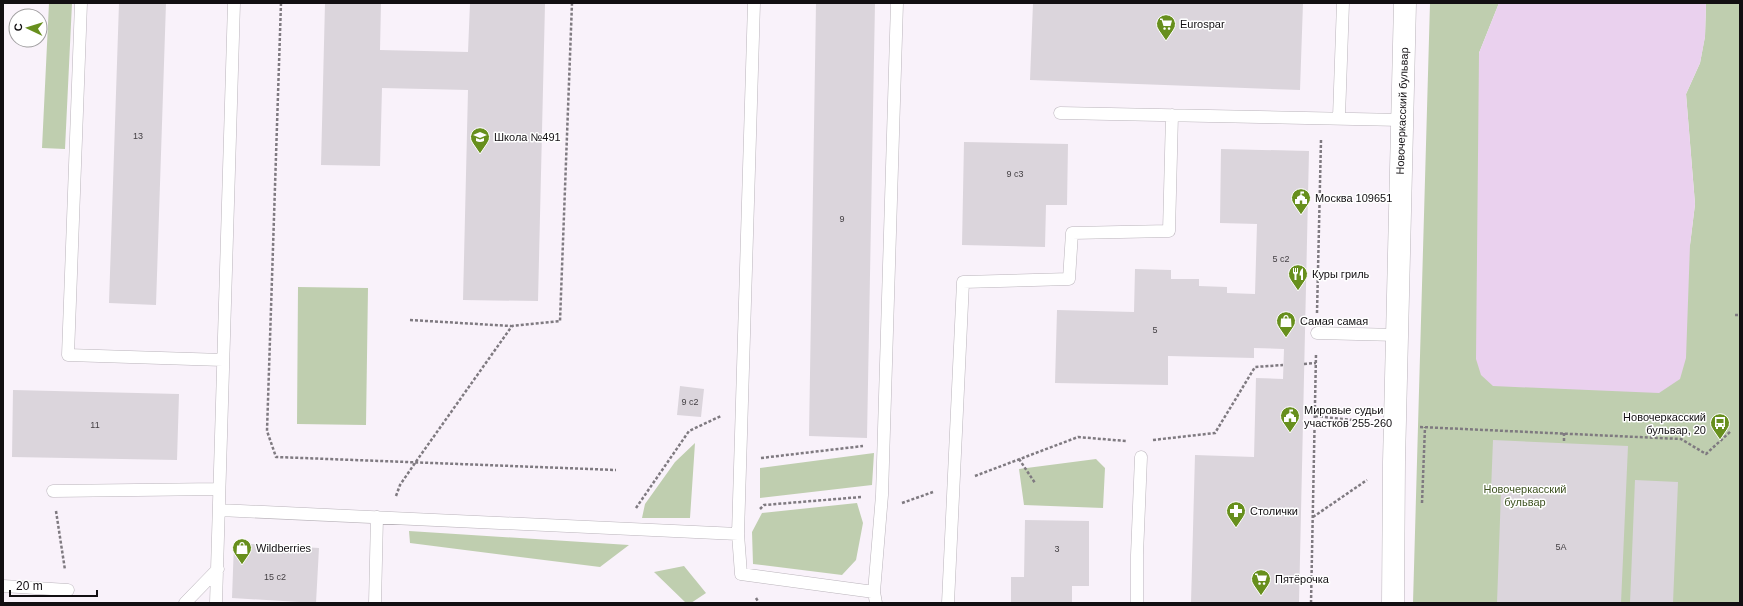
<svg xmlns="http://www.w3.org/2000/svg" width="1743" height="606" font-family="Arial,sans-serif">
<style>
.green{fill:#bfceaf}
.water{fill:#ead1ee}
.building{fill:#dbd5dc}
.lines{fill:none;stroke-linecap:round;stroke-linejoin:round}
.service-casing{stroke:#bab4bb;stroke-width:13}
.minor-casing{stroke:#bab4bb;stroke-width:23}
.path{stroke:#7f7a80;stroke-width:2.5;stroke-dasharray:3 2;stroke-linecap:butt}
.service{stroke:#fff;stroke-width:12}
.minor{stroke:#fff;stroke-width:22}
.labels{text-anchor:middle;stroke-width:3;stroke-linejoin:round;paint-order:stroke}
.number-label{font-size:9px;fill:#444044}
.poi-label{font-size:11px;fill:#120f12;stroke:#fff;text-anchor:start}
.street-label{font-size:11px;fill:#120f12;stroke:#fff}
.park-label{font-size:11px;fill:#3e5221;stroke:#fff}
</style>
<rect width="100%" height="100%" fill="#f9f2fa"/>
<path class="green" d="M49 3H72L65 149 42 148Z
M1430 3H1499L1479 53 1690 245 1695 204 1686 94 1700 63 1705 36 1706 3H1740V603H1413Z
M298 287 368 288 366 425 297 424Z
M695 443 690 518H642L645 504 675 462Z
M874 453 872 485 760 498V468Z
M1096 459 1105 468 1103 508 1024 505 1019 469Z
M857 503 863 523 856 560 842 575 753 564 752 532 762 513Z
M409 531 629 545 600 567 410 543Z
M684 566 706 593 691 603H686L654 572Z"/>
<path class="water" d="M1499 3H1706L1705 37 1700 63 1686 94 1695 204 1690 245 1686 358 1680 379 1659 393 1493 386 1481 375 1476 359 1479 53Z"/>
<path class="building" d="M119 3H166L156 305 109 303Z
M325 3H381L380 50 468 52 470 3 545 4 538 301 463 300 468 90 382 88 380 166 321 165Z
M816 3H875L867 438 809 436Z
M1033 3H1303L1300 90 1030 80Z
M964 142 1068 144 1067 205H1046L1045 247 962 245Z
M1221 149 1309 151 1299 603H1191L1195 455 1254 457 1256 378 1283 379 1284 349 1254 348V358L1168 356V385L1055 383 1057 310 1134 312 1135 269 1171 270V279H1199V286L1227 287V293L1255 294 1257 224 1220 223Z
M680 386 704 389 701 417 677 415Z
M13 390 179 394 177 460 12 457Z
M1493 440 1628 446 1621 603H1497L1501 492 1491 491Z
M1635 480 1678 482 1673 603H1630Z
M1025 520 1089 521V586H1072V603H1011V577H1024Z
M234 543 319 548 316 603 232 598Z"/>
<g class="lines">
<g class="service-casing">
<path id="service" d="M81 3 68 355 223 360
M754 3 738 534 741 574 874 592
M1060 113 1401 120
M1339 117 1343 3
M1317 333 1397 335
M53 491 219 489
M219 510 738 534
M3 586 68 590
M185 603 218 569
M216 603 234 3
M375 603 377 517
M876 603 874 592 882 495 897 3
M948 603 963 282 1069 279 1072 233 1169 231 1172 115
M1137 603V555L1141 457"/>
</g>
<g class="minor-casing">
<path id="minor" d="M1393 603 1394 462 1405 3"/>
</g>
<path class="path" d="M281 3 267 431 276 457 616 470
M1317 313 1321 140
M1735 315H1740
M410 320 511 326
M1304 364 1316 363
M1315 416 1370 422
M1420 427 1681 439 1706 454 1731 431
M1564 433V443
M1153 440 1215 433 1255 367 1283 365
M761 458 863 446
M1019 459 1035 483
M975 476 1078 437 1126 441
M396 496 400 485 415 463 512 326 560 321 572 3
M902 503 933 492
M1422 503 1425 427
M636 508 689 431 721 416
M760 509 764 505 861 497
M56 511 65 570
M1313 517 1367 480
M756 598 759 603
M1311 603 1316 354"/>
<use href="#service" class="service"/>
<use href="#minor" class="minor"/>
</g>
<defs>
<g id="supermarket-pin" transform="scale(1)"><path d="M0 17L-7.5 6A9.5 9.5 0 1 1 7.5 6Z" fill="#678f1d" stroke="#fff"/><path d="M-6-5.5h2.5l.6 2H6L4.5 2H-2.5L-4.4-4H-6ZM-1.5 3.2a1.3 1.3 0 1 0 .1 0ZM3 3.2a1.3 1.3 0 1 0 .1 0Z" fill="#fff"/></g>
<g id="school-pin" transform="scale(1)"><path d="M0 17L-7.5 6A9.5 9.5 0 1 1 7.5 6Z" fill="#678f1d" stroke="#fff"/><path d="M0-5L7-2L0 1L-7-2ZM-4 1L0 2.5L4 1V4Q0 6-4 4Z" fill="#fff"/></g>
<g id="civic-pin" transform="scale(1)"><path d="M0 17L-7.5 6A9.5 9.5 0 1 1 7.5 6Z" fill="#678f1d" stroke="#fff"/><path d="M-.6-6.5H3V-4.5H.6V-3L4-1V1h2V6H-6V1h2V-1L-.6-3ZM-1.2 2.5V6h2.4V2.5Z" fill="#fff"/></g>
<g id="restaurant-pin" transform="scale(1)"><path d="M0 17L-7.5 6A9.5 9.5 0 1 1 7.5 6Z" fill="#678f1d" stroke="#fff"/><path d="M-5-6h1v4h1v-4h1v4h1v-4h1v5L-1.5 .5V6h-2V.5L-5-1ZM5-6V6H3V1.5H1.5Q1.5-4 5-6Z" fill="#fff"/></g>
<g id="shop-pin" transform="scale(1)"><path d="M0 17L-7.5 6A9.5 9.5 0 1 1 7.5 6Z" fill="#678f1d" stroke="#fff"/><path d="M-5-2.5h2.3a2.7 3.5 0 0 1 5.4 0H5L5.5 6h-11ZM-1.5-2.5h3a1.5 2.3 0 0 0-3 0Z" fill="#fff"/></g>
<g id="bus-pin" transform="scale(1)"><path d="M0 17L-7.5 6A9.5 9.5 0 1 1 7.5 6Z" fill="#678f1d" stroke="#fff"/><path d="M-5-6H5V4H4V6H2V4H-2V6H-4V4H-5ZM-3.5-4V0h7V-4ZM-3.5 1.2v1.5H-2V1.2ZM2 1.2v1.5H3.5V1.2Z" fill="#fff"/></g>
<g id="pharmacy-pin" transform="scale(1)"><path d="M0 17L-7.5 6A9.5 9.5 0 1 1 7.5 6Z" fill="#678f1d" stroke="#fff"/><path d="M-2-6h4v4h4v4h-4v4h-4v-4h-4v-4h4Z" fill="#fff"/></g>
</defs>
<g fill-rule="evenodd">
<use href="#supermarket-pin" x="1166" y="24"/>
<use href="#school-pin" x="480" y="137"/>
<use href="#civic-pin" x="1301" y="198"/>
<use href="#restaurant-pin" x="1298" y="274"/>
<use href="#shop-pin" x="1286" y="321"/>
<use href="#civic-pin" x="1290" y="416"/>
<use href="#bus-pin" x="1720" y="423"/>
<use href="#pharmacy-pin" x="1236" y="511"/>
<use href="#shop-pin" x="242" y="548"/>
<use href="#supermarket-pin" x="1261" y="579"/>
</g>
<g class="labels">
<g class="number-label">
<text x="138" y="139">13</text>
<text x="1015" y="177">9 с3</text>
<text x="842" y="222">9</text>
<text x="1281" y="262">5 с2</text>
<text x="1155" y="333">5</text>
<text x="690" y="405">9 с2</text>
<text x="95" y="428">11</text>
<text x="1561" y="550">5А</text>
<text x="1057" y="552">3</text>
<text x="275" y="580">15 с2</text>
</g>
<g class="poi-label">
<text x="1180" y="28">Eurospar</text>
<text x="494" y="141">Школа №491</text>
<text x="1315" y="202">Москва 109651</text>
<text x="1312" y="278">Куры гриль</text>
<text x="1300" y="325">Самая самая</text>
<text x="1304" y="414">Мировые судьи<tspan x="1304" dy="13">участков 255-260</tspan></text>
<text x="1706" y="421" text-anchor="end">Новочеркасский<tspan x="1706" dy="13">бульвар, 20</tspan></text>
<text x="1250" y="515">Столички</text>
<text x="256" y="552">Wildberries</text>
<text x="1275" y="583">Пятёрочка</text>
</g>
<g class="street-label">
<text transform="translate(1402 111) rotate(-88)" y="4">Новочеркасский бульвар</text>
</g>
<g class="park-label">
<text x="1525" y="493">Новочеркасский<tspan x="1525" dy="13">бульвар</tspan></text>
</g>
</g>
<rect width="1743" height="606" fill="none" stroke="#120f12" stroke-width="8"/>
<g transform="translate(28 28) rotate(274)"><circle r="19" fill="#ffffff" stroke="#a09fa0"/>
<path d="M0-3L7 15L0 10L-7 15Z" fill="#678f1d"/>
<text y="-6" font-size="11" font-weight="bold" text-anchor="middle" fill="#120f12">С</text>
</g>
<path d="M10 590v6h87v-6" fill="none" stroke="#120f12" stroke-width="2"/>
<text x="16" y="590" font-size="12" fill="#120f12" stroke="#ffffff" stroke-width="3" paint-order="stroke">20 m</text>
</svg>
